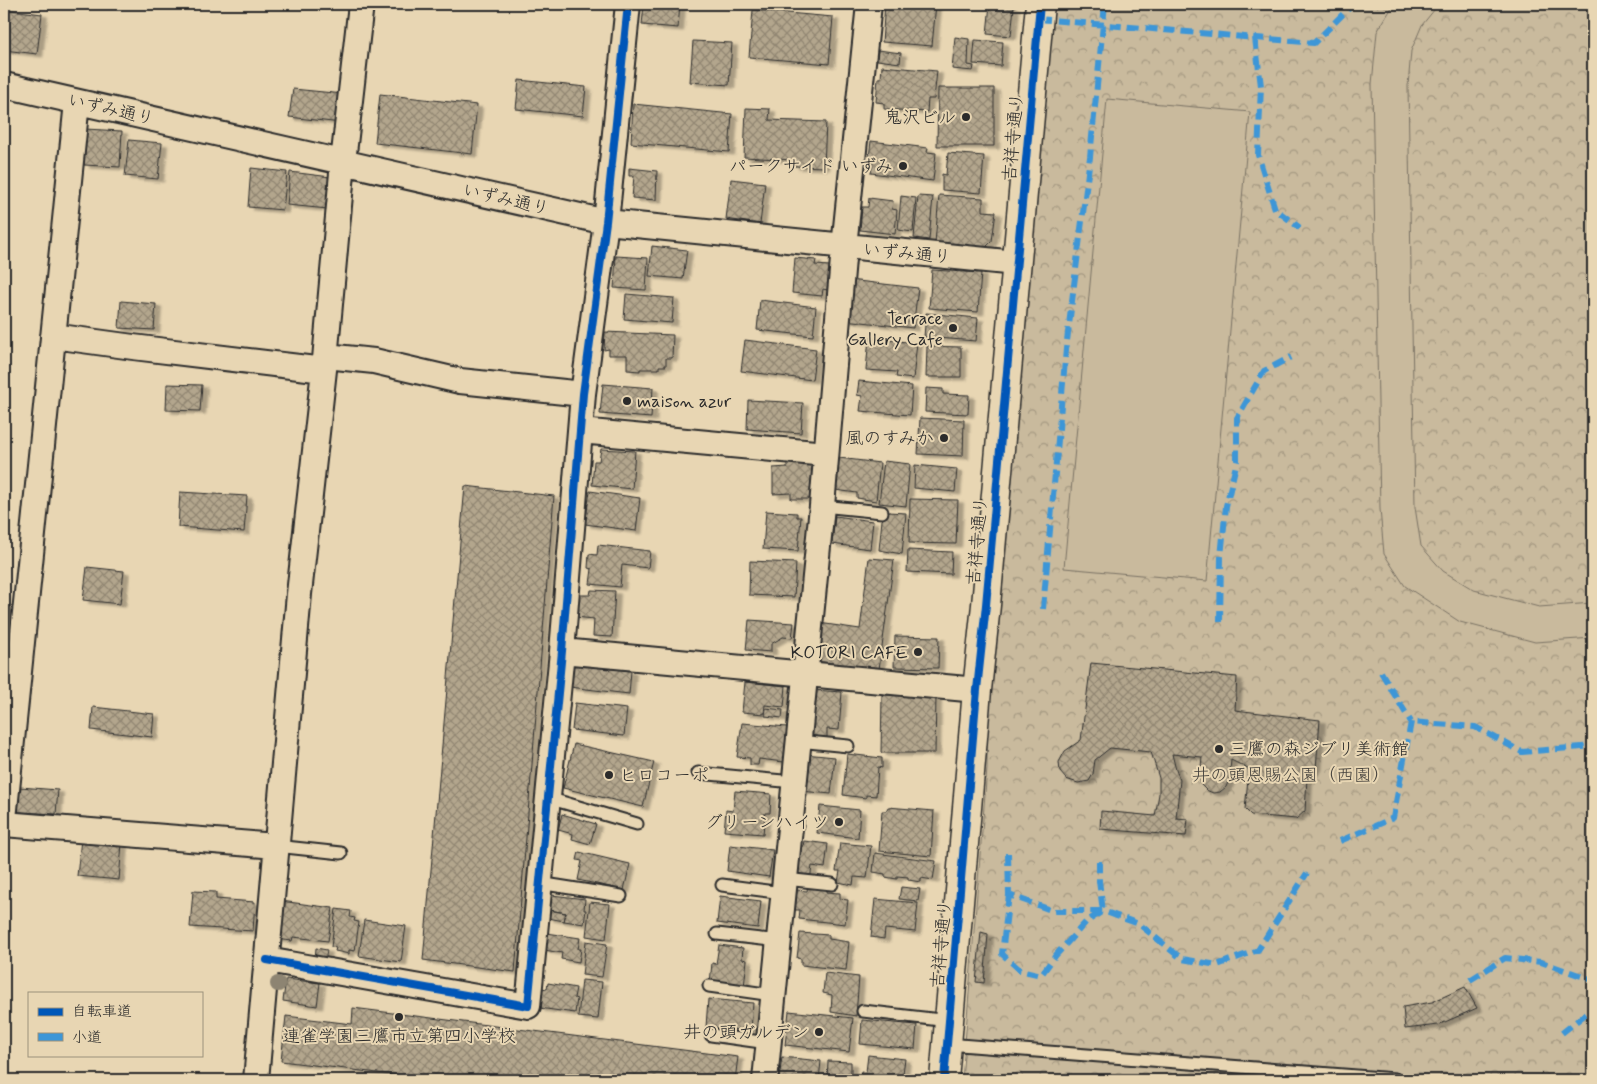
<svg xmlns="http://www.w3.org/2000/svg" width="1597" height="1084" font-family="Mynerve,'Klee One',sans-serif">
<style>
.forest{fill:url(#forest-crowns);stroke:#7a7264}
.garden{fill:#c9ba9d;stroke:#7a7264}
.building{fill:url(#building-cross-hatch);stroke:#2b2b2b;filter:url(#shadow)}
.lines{fill:none;stroke-linecap:round;stroke-linejoin:round}
.lane-casing{stroke:#2b2b2b;stroke-width:15}
.street-casing{stroke:#2b2b2b;stroke-width:28}
.secondary-casing{stroke:#2b2b2b;stroke-width:31}
.lane{stroke:#e8d6b3;stroke-width:11}
.street{stroke:#e8d6b3;stroke-width:24}
.secondary{stroke:#e8d6b3;stroke-width:28}
.quiet{stroke:#3c96d7;stroke-width:6;stroke-dasharray:12 6;stroke-linecap:butt}
.cycleway-casing{stroke:#e8d6b3;stroke-width:11}
.cycleway{stroke:#0057b8;stroke-width:8}
.tree{fill:#8d8472}
.poi-dot{fill:#2b2b2b;stroke:#e8d6b3;stroke-width:2}
.labels{text-anchor:middle;stroke-width:4;stroke-linejoin:round;paint-order:stroke}
.street-label{font-size:18px;fill:#2b2b2b;stroke:#e8d6b3}
.poi-label{font-size:18px;fill:#2b2b2b;stroke:#e8d6b3;text-anchor:end}
.park-label{font-size:18px;fill:#43403c;stroke:#e8d6b3}
</style>
<defs>
<pattern id="forest-crowns" width="20" height="18" patternUnits="userSpaceOnUse" patternTransform="scale(1.25)"><rect width="20" height="18" fill="#c9ba9d"/><path d="M2 6a3 3 0 1 1 6 0M12 15a3 3 0 1 1 6 0" fill="none" stroke="#a39780"/></pattern>
<pattern id="building-cross-hatch" width="8" height="8" patternUnits="userSpaceOnUse" patternTransform="scale(1.25)"><rect width="8" height="8" fill="#b3a68d"/><path d="M0 0l8 8M0 8l8-8" fill="none" stroke="#928773"/></pattern>
<filter id="shadow"><feDropShadow dx="5.5" dy="3" stdDeviation="1" flood-color="#0004"/></filter>
</defs>
<rect width="100%" height="100%" fill="#e8d6b3"/>
<filter id="ink" filterUnits="userSpaceOnUse"><feTurbulence type="fractalNoise" baseFrequency=".02" numOctaves="2"/><feDisplacementMap in="SourceGraphic" scale="10" xChannelSelector="R" yChannelSelector="G"/><feConvolveMatrix kernelMatrix="1 2 1 2 8 2 1 2 1" color-interpolation-filters="sRGB"/></filter>
<g filter="url(#ink)">
<path class="forest" d="M1047 4H1593V1080H962L987 769V724L993 657 999 627 998 610 1002 590 1026 317Z"/>
<path class="garden" d="M1394 4H1439L1422 25 1411 51 1408 86 1415 507 1421 546 1443 571 1474 590 1539 607 1593 603V638L1535 642 1460 622 1405 586 1384 554 1380 509 1372 84 1377 32Z
M1107 99 1250 112 1207 581 1064 568Z"/>
<path class="building" d="M644 4H680L678 28 642 25Z
M885 4H936L932 46 882 42Z
M990 4H1010V6L1014 7 1011 36 987 34Z
M4 9 42 14 37 54 4 50Z
M753 10 833 17 829 64 749 57Z
M955 37 969 39 968 65 974 66 973 71 952 69Z
M975 40 1003 42 1001 66 973 64Z
M693 41 732 43 729 85 690 82Z
M878 50 901 53 900 63 877 60Z
M882 66 937 71 934 99H928L927 112 884 109V103L876 102 878 78H881Z
M519 80 586 87 583 116 516 109Z
M938 88H994V146H937Z
M293 89 344 94 341 123 289 117Z
M380 94 477 105 472 154 375 143Z
M633 104 732 114 729 152 631 143Z
M746 108 770 109 769 120 826 122 824 167 793 166V160L744 157Z
M85 129 122 131 120 167 84 165Z
M129 140 162 143 158 179 125 176Z
M871 141 928 148 927 152 936 153 933 181 871 173 873 158 869 157Z
M948 153 984 156 981 193 942 190V174L946 175Z
M251 168 287 172 283 210 248 207Z
M629 168 657 171 656 200 632 198 634 176H629Z
M290 172 331 177 328 209 287 205Z
M731 179 765 183 760 224 726 219Z
M939 195 983 198V211L996 212 992 241 985 248 935 243Z
M901 196 916 198 913 232 898 230Z
M918 196 933 197 929 240 914 238Z
M869 198 893 201 892 209 897 210 895 234 860 230 862 207H868Z
M652 246 687 250 683 279 649 276Z
M616 256 648 258 646 290 614 288Z
M795 258 816 260 815 265 830 266 827 290 823 289 822 296 792 293Z
M932 270 981 273 978 312 929 308Z
M849 280 918 288 913 328 845 320Z
M626 294 674 298 672 323 624 319Z
M760 300 816 307 813 336 757 330Z
M121 301 156 304 154 330 119 328Z
M926 313 978 318 976 341 924 337Z
M605 332 673 335 672 358H666V366H659V369H640V371L627 370V355H609V349L604 350Z
M869 338 917 343 913 379 896 377 897 372 866 370Z
M745 340 816 349 812 380 741 371Z
M927 346 961 347V377H926Z
M859 381 912 386 910 415 860 411 862 396 857 395Z
M167 384 202 385 200 411 166 410Z
M603 384 653 388 651 418 600 414Z
M926 388 943 389V394L969 395 968 414 925 412Z
M748 400 803 403 801 433 747 429Z
M920 418 964 420 963 456 918 454Z
M601 449 635 451 632 489 592 485 594 461H599Z
M839 458 880 463 876 501 857 498V493L835 490Z
M788 459H812L813 499H791V493L773 494V468L788 467Z
M884 461 910 464 906 506 879 503Z
M915 465 957 469 955 492 914 488Z
M465 486 554 496 515 972 423 960Z
M590 491 640 498 636 531 585 524Z
M180 492 247 496 244 532 178 527Z
M910 499 958 500 956 544 909 543Z
M766 511 797 513V517H801L798 551 763 549Z
M888 512 906 513 902 554 879 550 882 520Z
M835 516 873 521 870 549 832 544Z
M598 545 650 551 648 568 622 565 620 587 590 584 592 569 588 568 589 554 597 555Z
M908 550 952 552 951 574 907 572Z
M869 558 894 560 879 669 815 661 819 623 860 629Z
M750 561 796 563 794 597 749 595Z
M87 567 124 571 120 604 83 600Z
M591 590 615 591 612 637 593 636 594 619 575 617 577 595H590Z
M749 620 794 623 792 638 783 637 771 644V652L746 650Z
M895 636 939 637 938 668 894 667Z
M1091 663 1237 677 1235 710 1320 720 1316 768 1307 778 1305 811 1296 819 1251 815 1245 809 1249 769 1231 760 1229 780 1226 787 1220 792 1213 793 1206 790 1201 785 1200 777 1202 757 1172 754 1176 770 1180 780 1176 818 1188 819 1186 836 1100 829 1101 811 1155 816 1159 794V778L1151 752 1110 748 1095 760 1093 774 1089 781 1078 783 1066 779 1060 772 1059 762 1065 751 1081 740Z
M571 664 631 671 629 694 569 687Z
M745 682 786 686 784 707 765 705 764 714 742 712Z
M812 690 842 692 839 730 827 729V739L808 736Z
M882 695 936 696 935 753H881Z
M575 703 627 709 624 736 572 730Z
M93 707 154 714 152 737 91 730Z
M766 708 783 710 782 718 765 716Z
M742 723 787 727 784 762 759 759 758 765H750V758L737 757Z
M574 744 654 762 643 807 563 788Z
M805 754 835 757 831 794 801 791Z
M847 754 882 758V768L878 767 876 796 866 795V798L843 795Z
M20 787 58 790 56 814 18 812Z
M735 791 771 794 770 813H765L763 834 724 831 726 810 733 811Z
M820 806 860 810 858 838 817 833Z
M888 807 934 811 931 856 879 851 882 811H886Z
M562 814 596 824 590 844 572 839 573 834 558 830Z
M81 839 122 843 119 880 77 876Z
M804 841 828 844 825 868 812 866 810 881 794 878 797 846H803Z
M840 843 871 846 867 878 854 877 853 885 838 882 840 871H836Z
M730 845 773 850 769 877 727 871Z
M579 852 630 864 624 890 578 880 582 861 577 860Z
M875 853 936 861 933 880 921 878V882L908 880V877L897 876V879L885 877V874L873 872Z
M808 884 827 887 826 892 840 893V899L848 900 845 924 799 919 800 910H795L797 890 807 891Z
M901 887 920 889 918 901 899 899Z
M193 891 216 892V899L255 902 253 931 190 927Z
M552 895 585 899 584 910H586L584 924 564 921 566 913 549 910Z
M720 896 761 901 758 928 717 923Z
M875 899 918 903 915 932 885 929 884 939 871 937Z
M281 901 333 908 328 941 293 937 292 941 276 939Z
M590 902 610 904 606 939 586 936Z
M336 909 351 911 350 917 355 918 354 921 359 922 355 951 349 950V954L335 951 336 948 331 947Z
M549 910 566 913 564 921 548 918Z
M364 920 406 926 401 962 359 956Z
M981 932 988 934 984 983 976 982Z
M547 933 580 938 578 949H581L579 962 561 959 562 953 544 950Z
M800 933 829 935V939L849 942 846 970 801 965V959L797 958Z
M586 941 607 944 602 977 582 975Z
M719 945 743 948 742 959 747 960 744 987 710 983 712 963 716 964Z
M316 948 327 950 325 961 315 960Z
M825 973 859 977 856 1016 831 1012 832 995 823 993Z
M286 979 320 983 317 1006 283 1001Z
M582 980 602 982 598 1019 578 1017Z
M548 983 576 988 574 998 577 999 575 1013 539 1008 542 988 547 989Z
M1465 987 1477 1008 1438 1025 1405 1029 1403 1007 1432 1002Z
M708 999 753 1003 751 1031 706 1027Z
M353 1008 738 1057 735 1080H434L281 1061 286 1016 352 1024Z
M789 1011 853 1018 849 1052 785 1045Z
M862 1020 917 1025 915 1049 860 1044Z
M868 1055 905 1059 902 1080H860L861 1071 866 1072Z
M782 1057 821 1061 819 1080H779Z
M828 1061 851 1062V1080H827Z"/>
<g class="lines">
<g class="lane-casing">
<path id="lane" d="M822 506 882 512
M798 741 848 746
M698 773 794 782
M548 798 637 824
M276 846 341 853
M785 879 832 884
M539 883 621 896
M722 885 783 893
M717 934 779 941
M709 986 773 995
M863 1011 949 1021
M711 1035 768 1043
M947 1044 1395 1079"/>
</g>
<g class="street-casing">
<path id="street" d="M4 85 606 222 1016 263
M53 336 133 347 324 370
M326 356 374 361 460 381 583 394
M580 431 826 454
M562 651 977 690
M4 819 77 102
M4 824 276 846
M267 960 528 1006 562 651 583 394 606 222 628 4
M256 1080 299 594 324 370 343 162 361 4
M765 1080 822 506 844 247 869 4"/>
</g>
<g class="secondary-casing">
<path id="secondary" d="M944 1080 977 690 986 605 1040 4"/>
</g>
<use href="#lane" class="lane"/>
<use href="#street" class="street"/>
<use href="#secondary" class="secondary"/>
<path class="quiet" d="M1038 19 1314 43 1353 4
M1255 38 1261 86 1258 155 1275 209 1300 228
M1043 609 1066 349 1090 157 1105 4
M1220 622 1221 557 1226 506 1237 461V418L1264 371 1291 357
M1381 672 1411 722
M1340 841 1393 818 1411 722 1475 727 1522 752 1593 746
M1008 853 1009 895 1054 911H1103L1139 924 1182 959 1217 965 1258 950 1307 873
M1009 895 1002 954 1020 970 1041 975 1056 955 1086 922 1103 911 1099 881V861
M1470 980 1505 958 1541 962 1593 980
M1562 1033 1593 1008"/>
<g class="cycleway-casing">
<path id="cycleway" d="M267 960 528 1006 562 651 583 394 606 222 628 4
M944 1080 977 690 986 605 1040 4"/>
</g>
<use href="#cycleway" class="cycleway"/>
</g>
<circle class="tree" cx="278" cy="984" r="8"/>
</g>
<g class="poi-dot">
<circle cx="966" cy="117" r="5"/>
<circle cx="903" cy="166" r="5"/>
<circle cx="953" cy="328" r="5"/>
<circle cx="627" cy="401" r="5"/>
<circle cx="944" cy="438" r="5"/>
<circle cx="918" cy="652" r="5"/>
<circle cx="1219" cy="749" r="5"/>
<circle cx="609" cy="775" r="5"/>
<circle cx="839" cy="822" r="5"/>
<circle cx="399" cy="1017" r="5"/>
<circle cx="819" cy="1032" r="5"/>
</g>
<g class="labels">
<g class="street-label">
<text transform="translate(111 109) rotate(13)" y="6">いずみ通り</text>
<text transform="translate(1013 137) rotate(-85)" y="6">吉祥寺通り</text>
<text transform="translate(506 199) rotate(13)" y="6">いずみ通り</text>
<text transform="translate(907 253) rotate(5)" y="6">いずみ通り</text>
<text transform="translate(977 541) rotate(-85)" y="6">吉祥寺通り</text>
<text transform="translate(941 944) rotate(-85)" y="6">吉祥寺通り</text>
</g>
<g class="poi-label">
<text x="956" y="123">鬼沢ビル</text>
<text x="893" y="172">パークサイド いずみ</text>
<text x="943" y="324">Terrace<tspan x="943" dy="21">Gallery Cafe</tspan></text>
<text x="637" y="407" text-anchor="start">maison azur</text>
<text x="934" y="444">風のすみか</text>
<text x="908" y="658">KOTORI CAFE</text>
<text x="1229" y="755" text-anchor="start">三鷹の森ジブリ美術館</text>
<text x="619" y="781" text-anchor="start">ヒロコーポ</text>
<text x="829" y="828">グリーンハイツ</text>
<text x="809" y="1038">井の頭ガルデン</text>
<text x="399" y="1042" text-anchor="middle">連雀学園三鷹市立第四小学校</text>
</g>
<g class="park-label">
<text x="1291" y="781">井の頭恩賜公園（西園）</text>
</g>
</g>
<rect width="1597" height="1084" fill="none" stroke="#e8d6b3" stroke-width="20"/>
<rect x="10" y="10" width="1577" height="1064" fill="none" stroke="#2b2b2b" stroke-width="2" filter="url(#ink)"/>
<rect x="28" y="992" width="175" height="65" fill="#e8d6b3" stroke="#9c927d"/>
<rect x="38" y="1008" width="25" height="8" fill="#0057b8" stroke="#9c927d"/>
<text x="72" y="1016" font-size="15" fill="#2b2b2b">自転車道</text>
<rect x="38" y="1033" width="25" height="8" fill="#3c96d7" stroke="#9c927d"/>
<text x="72" y="1042" font-size="15" fill="#2b2b2b">小道</text>
</svg>
